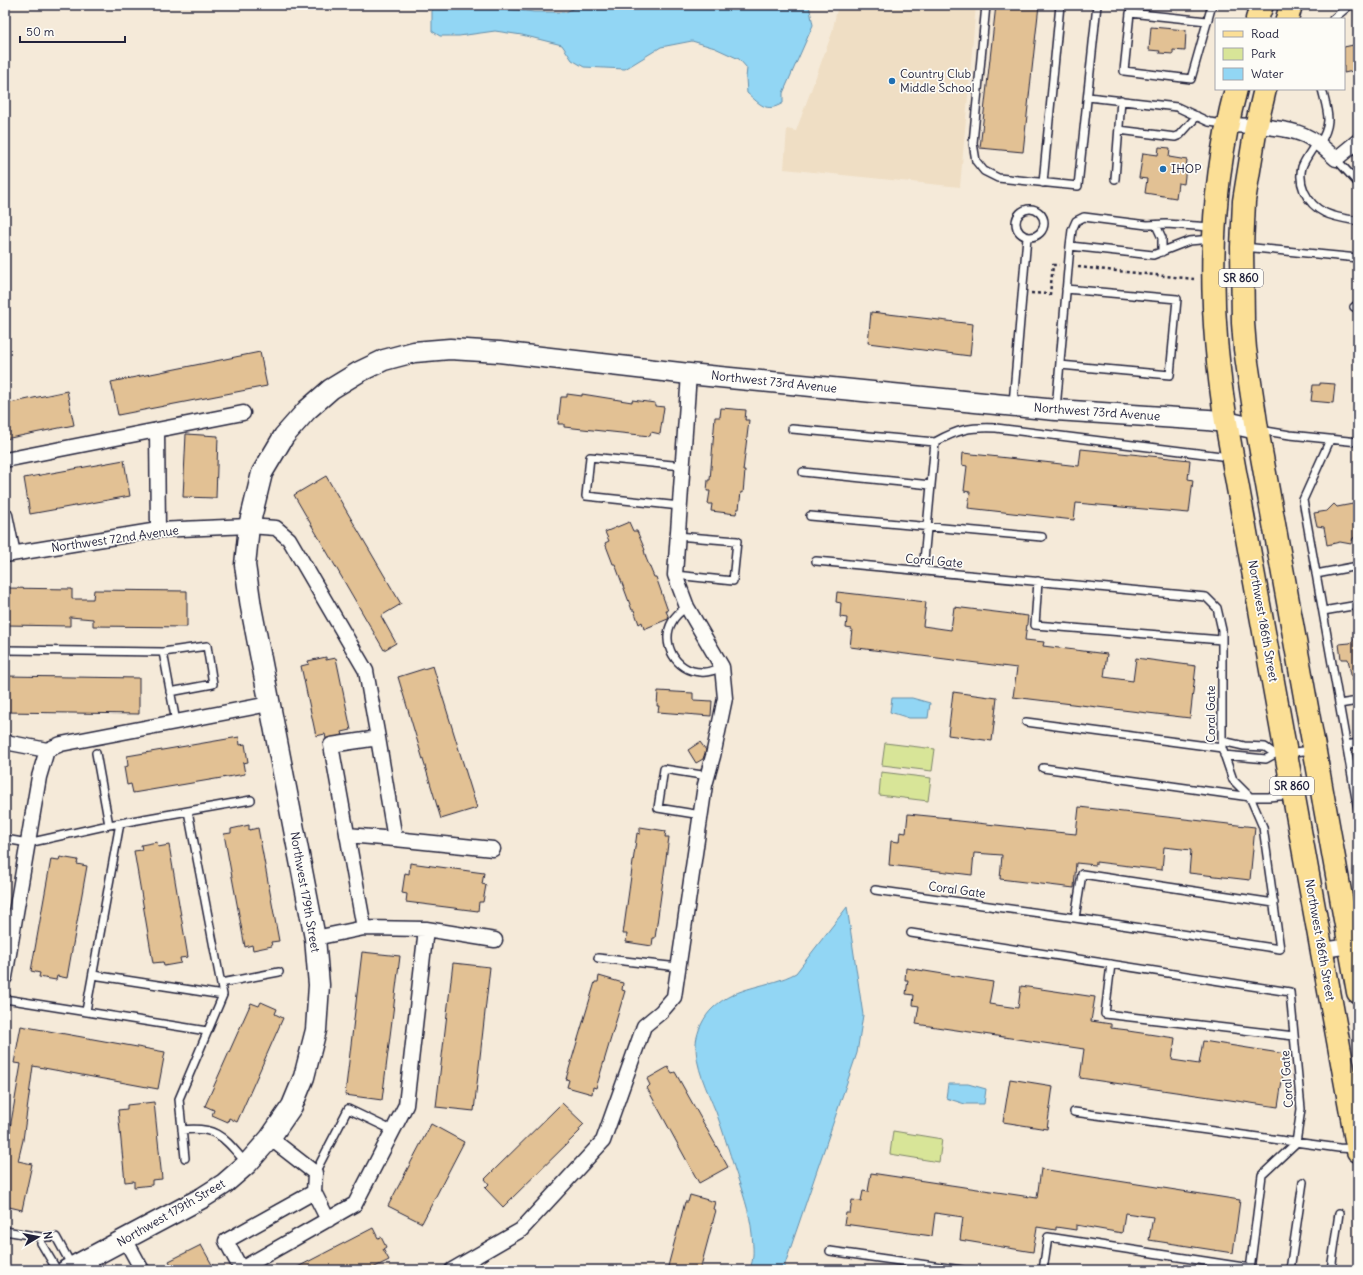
<svg xmlns="http://www.w3.org/2000/svg" width="1363" height="1275" font-family="Delius,sans-serif">
<style>
.built{fill:#efdec4}
.green{fill:#d8e598;stroke:#7d846a}
.water{fill:#92d6f4;stroke:#658eaa}
.building{fill:#e2c194;stroke:#22223b}
.lines{fill:none;stroke-linecap:round;stroke-linejoin:round}
.lane-casing{stroke:#22223b;stroke-width:10}
.street-casing{stroke:#22223b;stroke-width:17}
.secondary-casing{stroke:#22223b;stroke-width:23}
.primary-casing{stroke:#22223b;stroke-width:25}
.path{stroke:#22223b;stroke-width:2.5;stroke-dasharray:3 3;stroke-linecap:butt}
.lane{stroke:#fdfcf7;stroke-width:7}
.street{stroke:#fdfcf7;stroke-width:14}
.secondary{stroke:#fdfcf7;stroke-width:20}
.primary{stroke:#fbdf96;stroke-width:22}
.poi-dot{fill:#1f6fb2;stroke:#fdfcf7;stroke-width:1.5}
.labels{text-anchor:middle;stroke-width:3.5;stroke-linejoin:round;paint-order:stroke}
.shield{fill:#fdfcf7;stroke:#646373;stroke-width:1}
.shield-label{font-size:11px;font-weight:bold;fill:#22223b}
.poi-label{font-size:12px;fill:#22223b;stroke:#fdfcf7;text-anchor:start}
.street-label{font-size:12px;fill:#22223b;stroke:#fdfcf7}
</style>
<rect width="100%" height="100%" fill="#f5ead9"/>
<filter id="ink" filterUnits="userSpaceOnUse"><feTurbulence type="fractalNoise" baseFrequency=".025" numOctaves="2"/><feDisplacementMap in="SourceGraphic" scale="8" xChannelSelector="R" yChannelSelector="G"/><feConvolveMatrix kernelMatrix="1 2 1 2 8 2 1 2 1" color-interpolation-filters="sRGB"/></filter>
<g filter="url(#ink)">
<path class="built" d="M835 5H976L960 187 784 169 787 129 796 131 832 33 837 9Z"/>
<path class="green" d="M885 743 935 749 932 771 882 765Z
M881 772 931 778 928 801 879 795Z
M893 1131 942 1139 939 1162 890 1154Z"/>
<path class="water" d="M435 5H469L534 12H566L574 8 576 5H809L813 25 783 93V103C766 113 761 105 747 93L746 78 747 68 739 59 715 48 692 41 661 47 625 69 584 67 572 60 562 45 522 35 495 31 459 36H440L432 31V7Z
M892 698H912L930 703 928 718H909L890 712Z
M847 907 863 1015 857 1053 783 1270H749C755 1259 753 1247 752 1234 750 1212 742 1191 735 1170 729 1151 723 1131 716 1112 707 1090 695 1067 696 1043 697 1031 704 1016 713 1008 737 985 768 988 796 973Z
M948 1084H968L986 1089 984 1104H965L946 1098Z"/>
<path class="building" d="M996 5H1039L1023 152 980 148Z
M1151 27 1186 30 1185 51 1173 50V54L1159 53 1160 51 1149 50Z
M1358 44V70L1344 73V47Z
M1159 147 1170 148 1169 157 1187 160 1184 184 1178 183 1176 198 1145 193 1147 179 1139 178 1143 153 1158 155Z
M871 312 973 324 970 356 868 343Z
M260 352 267 386 118 415 111 382Z
M1320 383 1335 384 1333 403 1311 401 1313 385H1320Z
M67 391 74 425 5 439V404Z
M567 394 582 396V394L632 402V400L655 403V406L664 407 660 434 651 432 650 436 564 427V424H558L561 397H567Z
M721 408 746 410 745 420H749L743 471H745L743 493 741 492 739 509H737L736 514 711 511 712 504H708L710 491H707L708 480H710L715 417H720Z
M186 434 218 436 216 498 183 497Z
M1081 449 1190 460 1188 479 1193 480 1189 513 1076 503 1074 520 968 508 970 492 964 491 967 466 962 465 963 453 1079 466Z
M124 460 130 496 30 514 24 478Z
M326 476 401 604 381 616 396 643 384 650 294 495Z
M1358 503V537L1353 538 1351 544 1340 542 1327 545 1324 527 1317 526 1314 513 1327 511 1334 504 1337 507Z
M629 522 633 531H637L645 550H644L646 558 654 577H656L668 611H666L669 618 668 619 644 629 642 622 639 624 634 610H632L615 564H613L605 543 609 541 605 532Z
M5 588 72 589V599H93L94 590 187 591V627L93 626V619L70 617V626L5 625Z
M837 592 926 602 923 626 951 630 954 607 1028 616 1025 640 1044 642 1043 646 1107 654 1104 677 1133 681 1136 658 1196 666 1190 718 1013 697 1017 668 850 647 852 629 846 628 847 618 840 617 841 603 836 602Z
M1358 636V680H1352L1348 659H1341L1339 644 1350 643Z
M326 657V660L336 658 351 730 342 732 343 735 326 739 325 734 316 736 301 666 309 664 308 661Z
M433 666 477 808 441 819 398 677Z
M5 676 139 678V714L5 712Z
M658 691 693 693V700L712 701 711 716 658 712 659 706H657Z
M953 692 997 698 992 741 948 735Z
M239 737 240 745 245 744 248 762 243 763 245 774 133 793 131 784 127 785 124 767 128 766 127 756Z
M700 742 706 750 703 759 696 763 688 750Z
M1079 807 1255 827 1250 880 1189 873 1191 850 1164 847 1162 870 1096 862V865L1076 863 1074 888 1000 879 1002 855 974 853 972 875 889 865 891 841 899 842 900 832 906 833 908 814 949 818V820L1024 828V829L1076 834Z
M249 825V830L258 828 279 941 271 942 272 946 253 950 252 945 245 947 224 834 231 833V829Z
M640 827 666 831 665 837H669L655 938H653L652 946 626 942 627 934H623L637 833 640 834Z
M157 842 158 847 169 845 188 957 180 958 181 963 164 966 163 962 153 963 134 851 142 850 141 845Z
M60 857 78 860 77 864 87 866 67 978 57 976 56 980 39 977 40 973 31 971 51 859 59 860Z
M410 863 484 873 482 884 486 885 483 902H479L478 911 406 902 407 894 402 893 405 873 409 874Z
M362 952 400 956 382 1100 345 1095Z
M453 963 490 967 474 1111 436 1107Z
M906 968 993 982 989 1004 1018 1008 1021 986 1095 997 1091 1021 1111 1024V1028L1128 1030V1031L1175 1038 1172 1060 1199 1064 1203 1041 1286 1054 1278 1107 1080 1078 1084 1049 916 1024 919 1006 913 1005 914 995 906 994 908 980H905Z
M599 976 623 983 622 990 625 991 596 1088 593 1087 592 1094 567 1087 569 1080 566 1079 595 982H598Z
M261 1002 277 1009 275 1014 283 1018 237 1122 229 1118 228 1122 212 1115 214 1110 205 1106 251 1003 259 1006Z
M21 1026 165 1052 158 1089 33 1066 23 1140 18 1161 32 1164 22 1210 5 1206V1146H7L21 1064 14 1063Z
M668 1067 672 1073 675 1072 728 1167 699 1183 647 1088 650 1085 647 1079Z
M1010 1079 1053 1086 1047 1129 1003 1122Z
M154 1102 162 1179 152 1180V1185L134 1187V1181L125 1182 118 1110 127 1109V1105Z
M562 1103 584 1124 579 1129 580 1131 503 1207 485 1188 489 1184 485 1179Z
M431 1124 464 1142 422 1223 388 1206Z
M1041 1169 1240 1200 1233 1253 1149 1240 1153 1217 1125 1213 1122 1233 1076 1225V1230L1056 1227V1230L1037 1227 1033 1252 960 1240 963 1217 935 1213 932 1236 844 1224 846 1213H850L852 1200 861 1201 863 1191 868 1192 871 1173 1037 1198Z
M690 1195 715 1202 713 1209 716 1210 700 1270H667L685 1202H688Z
M373 1228 378 1238 381 1237 386 1247 383 1249 389 1260 369 1270H292Z
M201 1245 215 1270H174L169 1261Z"/>
<g class="lines">
<g class="lane-casing">
<path id="lane" d="M986 5 973 143 976 161 984 171 998 178 1078 186 1097 5
M1333 19 1350 5
M1207 21 1130 13 1124 71 1191 79 1212 5
M1088 97 1177 107 1209 122 1225 124
M1119 130 1175 137 1180 135 1197 116
M1316 143C1312 150 1305 159 1302 167 1300 175 1301 184 1304 191 1315 215 1335 217 1358 221
M1319 145C1333 122 1328 114 1322 89
M1336 159 1358 183
M1115 179 1121 100
M1043 183 1060 5
M1016 223a14 14 0 1 1 28 0a14 14 0 1 1-28 0Z
M1156 225 1162 238V252
M1212 227 1166 224 1147 225 1084 217 1076 221 1072 230 1070 246 1153 255 1189 241 1212 239
M1244 247 1358 258
M1354 307 1358 304
M1060 365 1170 375 1177 299 1066 289
M1013 404 1027 237
M1056 409 1070 246
M792 429 935 442
M1260 430 1290 435 1358 442
M1330 440 1303 500 1358 810
M803 472 931 485
M680 506 586 496 590 457 683 466
M810 516 1042 537
M816 561 1206 597 1217 608 1222 630V748L1233 780 1250 797 1263 827 1280 949 1075 918 875 890
M923 571 935 442C959 429 969 427 996 428L1229 457
M1316 574 1358 566
M675 575 733 581 737 541 677 536
M1038 581 1035 625 1222 640
M687 607C681 611 675 615 672 622 660 643 676 672 701 672 708 673 715 670 722 667
M1323 611 1358 605
M5 650 163 652 207 646 213 684 170 692
M163 652 176 722
M1339 704 1358 701
M1026 722 1222 748
M1222 741 1244 746 1265 747 1275 754
M1346 745 1358 743
M96 753 109 825
M1224 755 1266 759 1275 754 1313 750
M1043 768 1250 797H1268L1291 795
M701 815 658 808 664 769 708 776
M5 839 28 843 109 825 251 800
M1075 918 1082 874 1274 903
M911 933 1290 992 1301 1109 1296 1143 1262 1175 1250 1270
M598 958 678 967
M1111 964 1105 1014 1294 1036
M93 975 223 995
M221 983 279 972
M5 999 207 1031
M86 1011 120 823
M1074 1112 1339 1148 1356 1149
M182 1130C218 1126 224 1138 246 1163
M185 1158 179 1099 223 995 188 811
M315 1173 348 1109 394 1131
M5 1231 41 1237H56L72 1266
M41 1237V1243L57 1270
M830 1251 962 1270
M1043 1270 1048 1237 1250 1268
M1290 1270 1303 1182
M1331 1270 1339 1213"/>
</g>
<g class="street-casing">
<path id="street" d="M1227 125C1250 126 1283 126 1304 135 1316 140 1326 150 1336 159L1358 141
M157 430 158 530
M5 460 243 413
M5 515 13 554
M5 555 158 530 249 526 276 528 289 539 366 671 378 738 331 745 364 928
M378 738 395 839
M5 742 47 750
M347 835 395 839 493 849
M315 938 364 928 426 929 495 940
M1323 950 1350 946
M5 977 39 777 47 750 61 744 269 704
M270 1138 315 1173 314 1192 328 1220
M314 1192 226 1241 241 1269 355 1204 406 1105 426 929
M125 1239 142 1270
M452 1270 521 1230 603 1141 644 1026 661 1012 674 997 705 785 713 756 725 698 722 667 687 607 675 575 689 374"/>
</g>
<g class="secondary-casing">
<path id="secondary" d="M67 1270 202 1198 224 1184 247 1164 270 1138 292 1106 304 1077 316 1030 319 985 315 938 251 607 245 565 249 526 262 473 284 436 307 410 331 389 359 372 384 360 414 352 450 349 499 352 689 374 1056 410 1208 420 1226 422 1257 429"/>
</g>
<g class="primary-casing">
<path id="primary" d="M1257 19 1262 5
M1287 19 1291 5
M1236 89C1207 198 1208 311 1226 422L1358 1151
M1265 89 1256 127 1244 201 1242 247 1243 323 1245 349 1257 429 1358 992"/>
</g>
<path class="path" d="M1078 267 1194 279
M1031 293 1050 294 1053 265H1059"/>
<use href="#lane" class="lane"/>
<use href="#street" class="street"/>
<use href="#secondary" class="secondary"/>
<use href="#primary" class="primary"/>
</g>
</g>
<g class="poi-dot">
<circle cx="892" cy="81" r="4"/>
<circle cx="1163" cy="169" r="4"/>
</g>
<g class="labels">
<g class="shield">
<rect x="1219" y="269" width="44" height="18" rx="3"/>
<rect x="1270" y="777" width="44" height="18" rx="3"/>
</g>
<g class="shield-label">
<text x="1241" y="282">SR 860</text>
<text x="1292" y="790">SR 860</text>
</g>
<g class="poi-label">
<text x="900" y="78">Country Club<tspan x="900" dy="14">Middle School</tspan></text>
<text x="1171" y="173">IHOP</text>
</g>
<g class="street-label">
<text transform="translate(774 382) rotate(6)" y="4">Northwest 73rd Avenue</text>
<text transform="translate(1097 412) rotate(4)" y="4">Northwest 73rd Avenue</text>
<text transform="translate(115 539) rotate(-8)" y="4">Northwest 72nd Avenue</text>
<text transform="translate(934 561) rotate(5)" y="4">Coral Gate</text>
<text transform="translate(1263 621) rotate(80)" y="4">Northwest 186th Street</text>
<text transform="translate(1211 714) rotate(-90)" y="4">Coral Gate</text>
<text transform="translate(957 890) rotate(8)" y="4">Coral Gate</text>
<text transform="translate(305 892) rotate(80)" y="4">Northwest 179th Street</text>
<text transform="translate(1320 940) rotate(80)" y="4">Northwest 186th Street</text>
<text transform="translate(1287 1079) rotate(-94)" y="4">Coral Gate</text>
<text transform="translate(171 1213) rotate(-30)" y="4">Northwest 179th Street</text>
</g>
</g>
<rect width="1363" height="1275" fill="none" stroke="#fdfcf7" stroke-width="20"/>
<rect x="10" y="10" width="1343" height="1255" fill="none" stroke="#22223b" stroke-width="1.5" filter="url(#ink)"/>
<rect x="1215" y="18" width="130" height="72" fill="#fdfcf7" stroke="#a5a5ac"/>
<rect x="1223" y="31" width="20" height="6" fill="#fbdf96" stroke="#a5a5ac"/>
<text x="1251" y="38" font-size="12" fill="#22223b">Road</text>
<rect x="1223" y="48" width="20" height="12" fill="#d8e598" stroke="#a5a5ac"/>
<text x="1251" y="58" font-size="12" fill="#22223b">Park</text>
<rect x="1223" y="68" width="20" height="12" fill="#92d6f4" stroke="#a5a5ac"/>
<text x="1251" y="78" font-size="12" fill="#22223b">Water</text>
<g transform="translate(38 1237) rotate(80)" stroke="#fdfcf7" stroke-width="3" paint-order="stroke">
<path d="M0-3L7 15L0 10L-7 15Z" fill="#22223b"/>
<text y="-6" font-size="11" font-weight="bold" text-anchor="middle" fill="#22223b">N</text>
</g>
<path d="M20 36v6h105v-6" fill="none" stroke="#22223b" stroke-width="2"/>
<text x="26" y="36" font-size="12" fill="#22223b" stroke="#fdfcf7" stroke-width="3" paint-order="stroke">50 m</text>
</svg>
